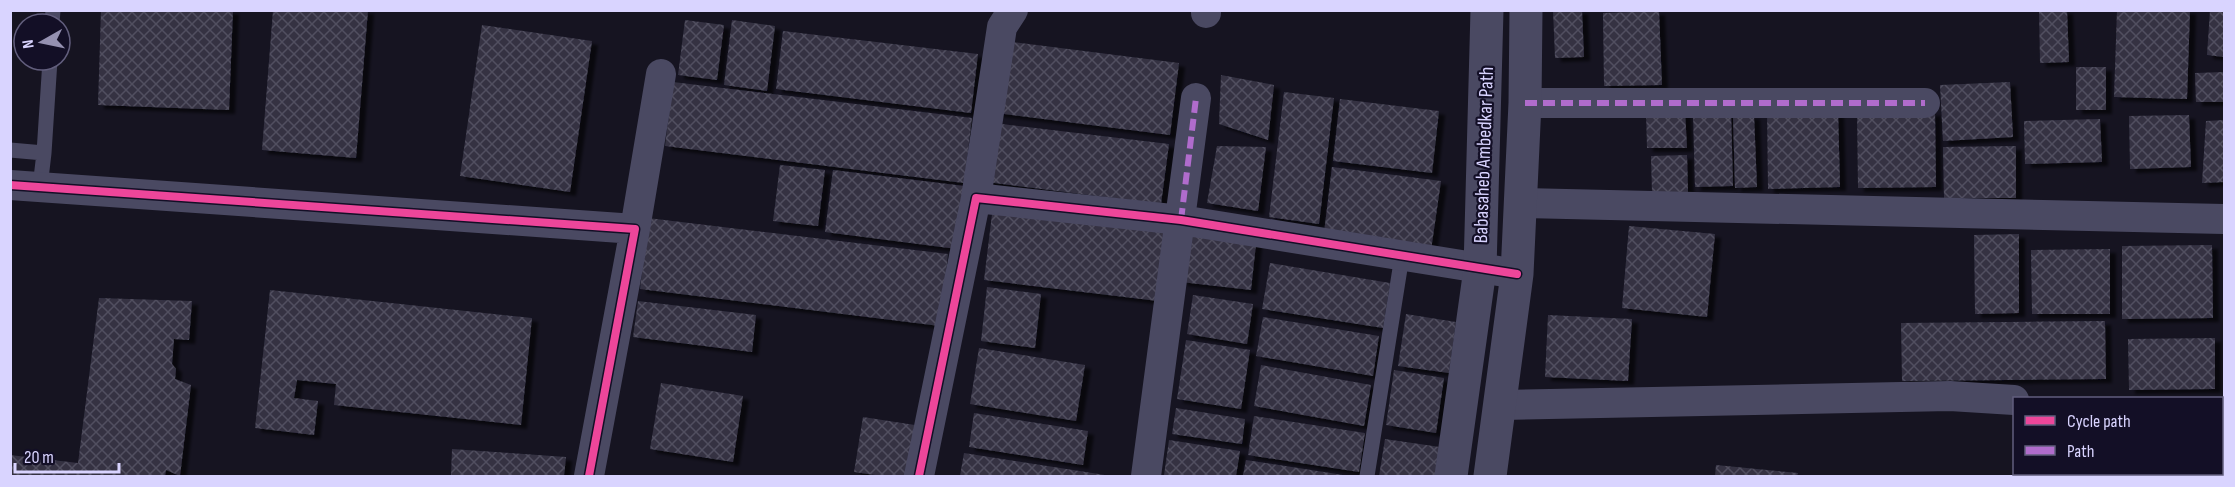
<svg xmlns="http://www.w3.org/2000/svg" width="2235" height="487" font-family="'Sofia Sans Condensed',sans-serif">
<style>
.building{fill:url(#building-cross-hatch);filter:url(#shadow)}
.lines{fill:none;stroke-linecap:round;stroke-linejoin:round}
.service{stroke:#4a4962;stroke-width:15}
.minor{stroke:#4a4962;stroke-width:30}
.tertiary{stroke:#4a4962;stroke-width:33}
.quiet{stroke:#b06ccc;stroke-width:6;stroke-dasharray:12 6;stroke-linecap:butt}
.cycleway-casing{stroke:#130f26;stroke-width:11}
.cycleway{stroke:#ed469a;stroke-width:8}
.labels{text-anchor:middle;stroke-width:4.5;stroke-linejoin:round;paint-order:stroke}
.street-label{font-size:20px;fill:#d9d4ff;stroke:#130f26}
</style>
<defs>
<pattern id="building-cross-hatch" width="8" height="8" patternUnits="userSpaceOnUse" patternTransform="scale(1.5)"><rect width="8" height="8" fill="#343243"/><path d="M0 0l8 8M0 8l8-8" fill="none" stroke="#514f5f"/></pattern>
<filter id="shadow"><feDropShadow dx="6" dy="4" stdDeviation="1.5" flood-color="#0009"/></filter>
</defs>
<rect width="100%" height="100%" fill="#161421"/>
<path class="building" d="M101 10H233L229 110 98 105Z
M273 10H368L356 158 262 150Z
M1553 10H1582L1584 57 1555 58Z
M2039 10H2067L2069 62 2040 63Z
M2117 10H2190L2187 99 2114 97Z
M2210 10H2224V57L2207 55Z
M1659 11 1662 85 1604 86 1603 13Z
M685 20 724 25 717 80 678 75Z
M732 20 775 26 767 91 724 85Z
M482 25 592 41 570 192 460 176Z
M783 31 978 54 971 113 776 89Z
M1005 41 1179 63 1170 135 996 113Z
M2076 67H2106V110H2076Z
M2224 72V102H2196L2195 73Z
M1221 75 1274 85 1268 140 1219 124Z
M673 82 972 118 964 183 665 146Z
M2010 82 2013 137 1943 141 1940 85Z
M1284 92 1334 98 1319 224 1269 217Z
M1340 99 1439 111 1432 173 1333 161Z
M1838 109 1840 187 1768 189 1767 111Z
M1685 110 1687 148H1647L1646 112Z
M1731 111 1733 186 1695 187 1693 112Z
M1935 112 1936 187 1858 188 1857 113Z
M1754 115 1757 187 1735 188 1733 116Z
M2189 115 2191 167 2130 169 2129 116Z
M2100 119 2102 162 2025 164 2024 121Z
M2224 120V182L2202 183 2206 121Z
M994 123 1169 144 1161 204 987 182Z
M1217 146 1266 147 1258 211 1207 203Z
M2016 146V198H1944L1943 147Z
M1687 155 1688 192 1652 193 1651 156Z
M780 165 825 170 818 226 773 221Z
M1332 167 1441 181 1431 250 1324 233Z
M833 170 964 186 957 249 825 232Z
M993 206 1166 227 1158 301 984 280Z
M648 218 948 254 940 326 640 289Z
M1188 226 1257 235 1251 290 1181 282Z
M1629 226 1715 234 1707 317 1622 308Z
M2019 234V313L1975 314 1974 235Z
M2212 245 2213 318 2122 319V246Z
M2110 249V314H2032L2031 250Z
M1270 263 1390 283 1383 328 1262 309Z
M987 287 1041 294 1035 348 981 341Z
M270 290 532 318 521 425 334 405 336 384 297 380 294 398 318 401 314 435 255 428Z
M1193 295 1253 304 1247 344 1187 334Z
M99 298 192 301 189 340 174 339 172 364 176 369 175 379 191 385 180 476 166 470 165 476H10V455L78 463Z
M638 301 756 315 752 352 633 337Z
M1406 314 1456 322 1449 373 1398 366Z
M1548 315 1632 319 1628 381 1545 377Z
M1263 317 1379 336 1373 376 1256 356Z
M2105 321 2106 379 1902 381 1901 323Z
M2215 338V389L2129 390 2128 339Z
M1186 340 1250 350 1241 409 1177 399Z
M979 348 1085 365 1076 421 970 404Z
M1261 365 1371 385 1364 426 1254 406Z
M1394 370 1444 378 1436 433 1386 425Z
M661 383 743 396 733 462 650 449Z
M1176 408 1245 419 1242 444 1172 434Z
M974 413 1088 431 1083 465 969 447Z
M1254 416 1365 433 1359 472 1248 455Z
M863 417 915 425 907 476H882L854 472Z
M1385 439 1440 447 1435 476H1379Z
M1169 440 1240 451 1236 476 1164 475Z
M452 449 566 457 564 476H451Z
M964 453 1105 475V476H960Z
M1246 460 1343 475V476H1243Z
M1716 465 1798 473 1797 476H1715Z
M2224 470V476H2201V474H2222V471Z
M2097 474H2155V476H2097Z"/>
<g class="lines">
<path class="service" d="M52 24 53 10
M10 150 44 153
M40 187 44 153 50 60
M1367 476 1402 256"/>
<path class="minor" d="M1206 13V10
M1525 103H1925
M10 185 635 229 589 476
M976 198 1002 27 1013 10
M1521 203 2224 219
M635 229 661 74
M1501 405 1950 396 2014 400
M919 476 976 198 1181 220 1517 274
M1146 476 1196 98"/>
<path class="tertiary" d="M1451 476 1480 269 1487 10
M1490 476 1517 274 1525 103 1526 10"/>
<path class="quiet" d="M1525 103H1925
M1181 220 1196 98"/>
<g class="cycleway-casing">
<path id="cycleway" d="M10 185 635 229 589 476
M919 476 976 198 1181 220 1517 274"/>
</g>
<use href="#cycleway" class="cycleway"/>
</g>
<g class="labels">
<g class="street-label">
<text transform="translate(1483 155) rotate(-88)" y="7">Babasaheb Ambedkar Path</text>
</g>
</g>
<rect width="2235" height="487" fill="none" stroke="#d9d4ff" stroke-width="24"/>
<rect x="2013" y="397" width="210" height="78" fill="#130f26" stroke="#625e7d" stroke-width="1.5"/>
<rect x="2025" y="416" width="30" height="9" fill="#ed469a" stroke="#625e7d" stroke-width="1.5"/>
<text x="2067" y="427" font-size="18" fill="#d9d4ff">Cycle path</text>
<rect x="2025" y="446" width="30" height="9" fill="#b06ccc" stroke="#625e7d" stroke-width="1.5"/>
<text x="2067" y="457" font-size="18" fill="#d9d4ff">Path</text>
<g transform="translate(42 42) rotate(261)"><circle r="28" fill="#130f26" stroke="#625e7d" stroke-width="1.5"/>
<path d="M0-4.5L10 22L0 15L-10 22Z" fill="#9591b1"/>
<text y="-9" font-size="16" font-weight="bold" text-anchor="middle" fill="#d9d4ff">N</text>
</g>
<path d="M15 463v9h104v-9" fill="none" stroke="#d9d4ff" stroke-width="3"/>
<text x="24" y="463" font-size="18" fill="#d9d4ff" stroke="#130f26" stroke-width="4.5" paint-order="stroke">20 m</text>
</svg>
